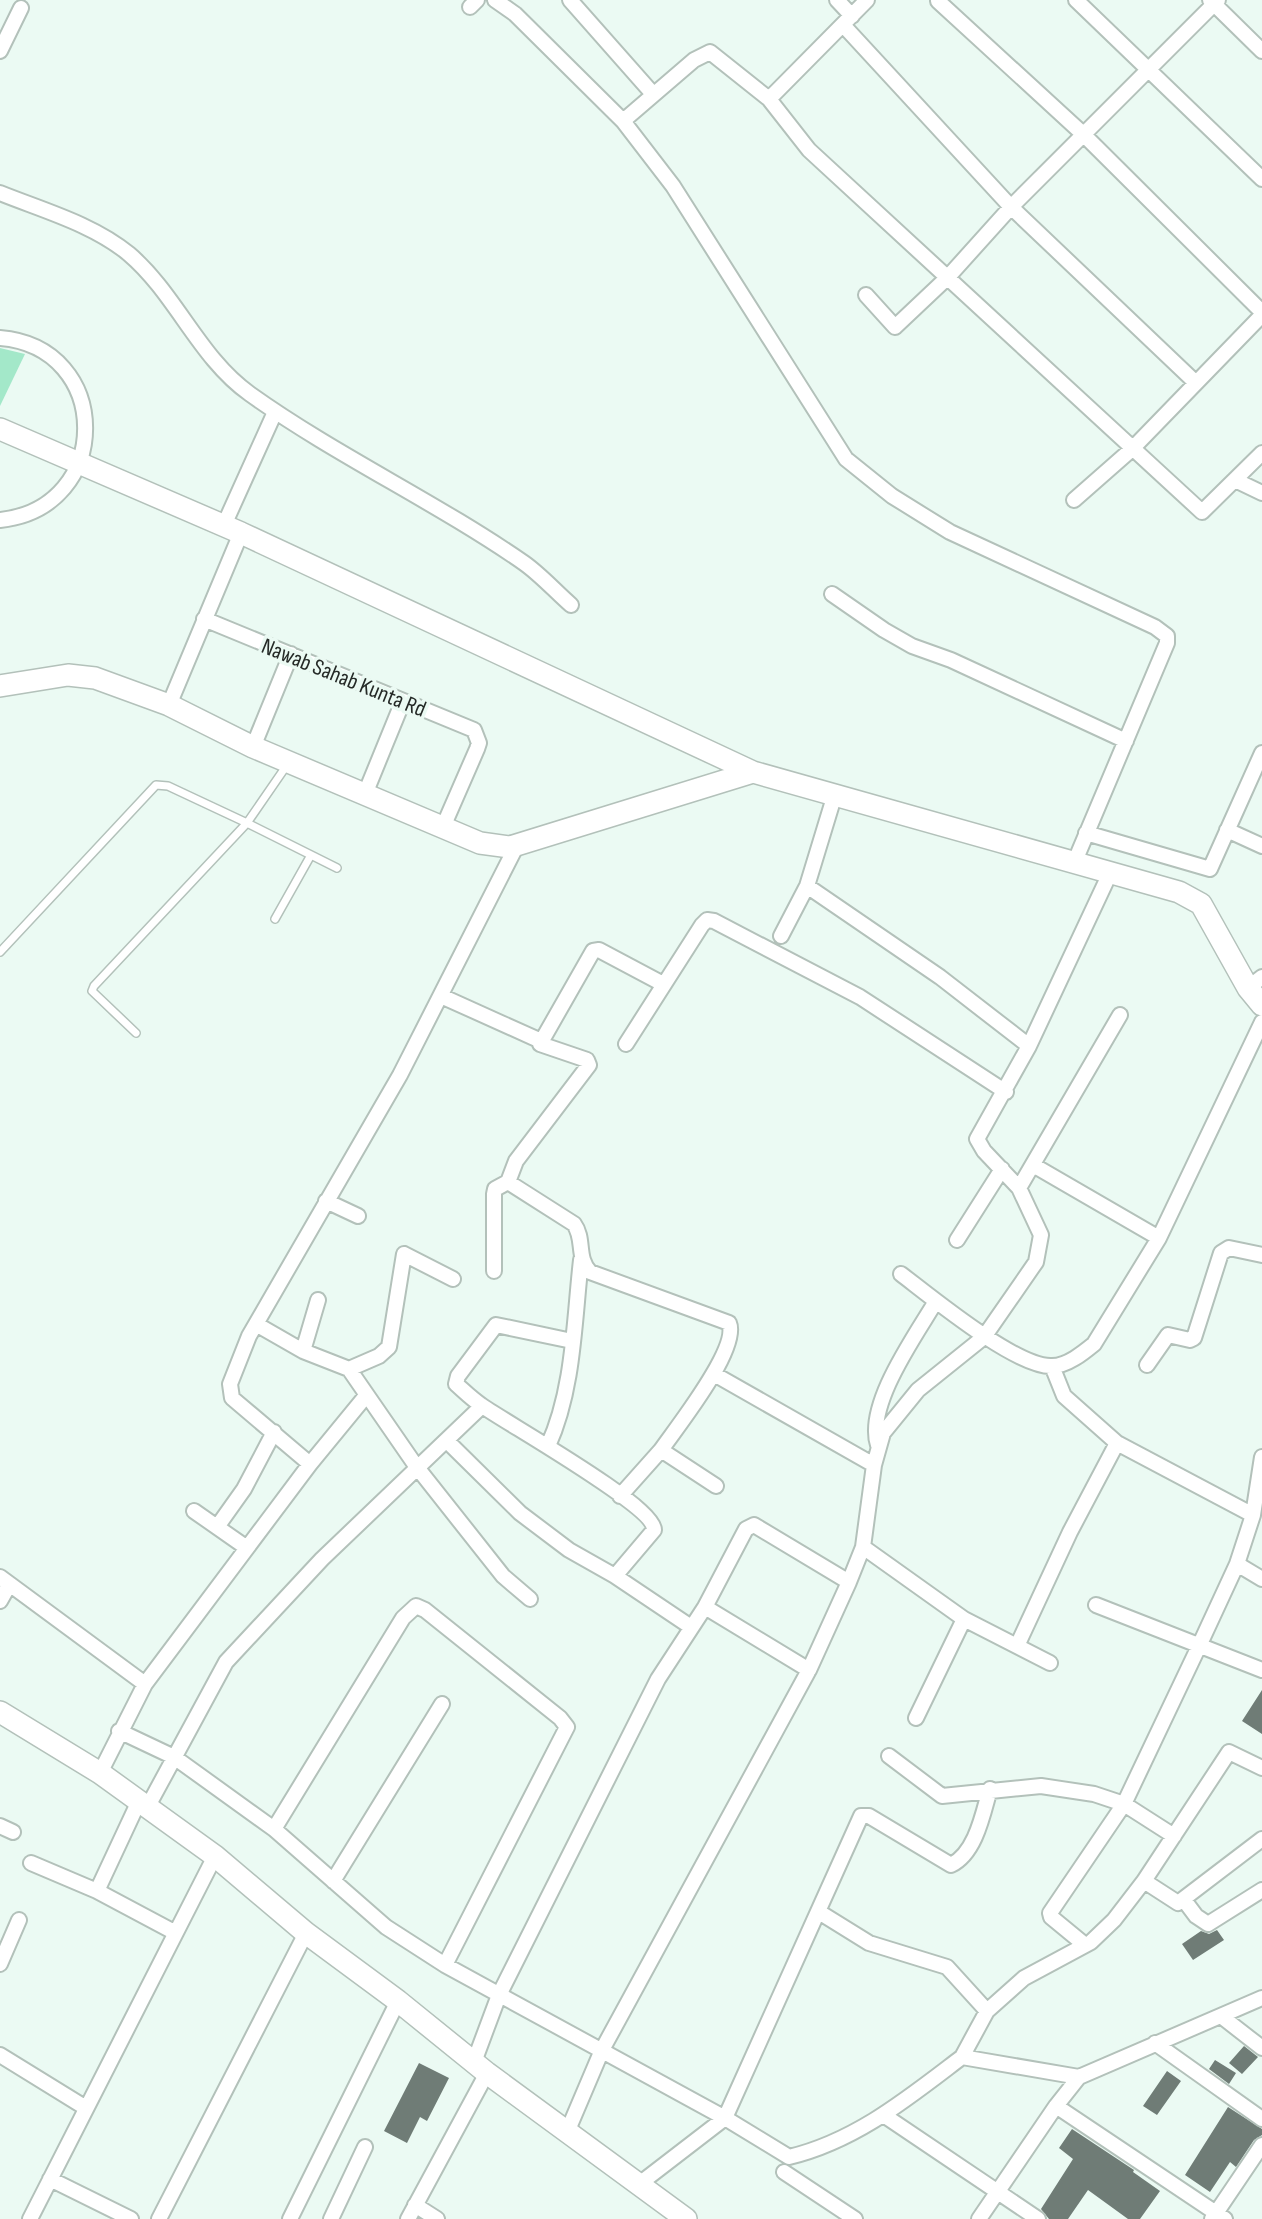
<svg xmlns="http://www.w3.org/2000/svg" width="1262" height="2219" font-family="'Sofia Sans Condensed',sans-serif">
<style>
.green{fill:#a3e8c9}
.building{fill:#6f7c76}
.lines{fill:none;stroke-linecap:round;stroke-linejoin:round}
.lane-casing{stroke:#b3c1ba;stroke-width:10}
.street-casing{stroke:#b3c1ba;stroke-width:18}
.secondary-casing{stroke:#b3c1ba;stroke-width:24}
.lane{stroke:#fff;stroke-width:7}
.street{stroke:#fff;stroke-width:14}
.secondary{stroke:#fff;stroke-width:21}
.labels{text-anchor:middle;stroke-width:7;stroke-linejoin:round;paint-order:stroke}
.street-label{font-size:23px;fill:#252a27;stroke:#ebfaf3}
</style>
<rect width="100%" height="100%" fill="#ebfaf3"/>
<path class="green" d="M0 348 25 354 0 406Z"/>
<path class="building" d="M1262 1690V1734L1242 1721Z
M1217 1930 1224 1940 1193 1960 1182 1944 1201 1931 1209 1934Z
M1244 2046 1258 2057 1242 2074 1229 2063Z
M1215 2060 1236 2073 1229 2084 1209 2069Z
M419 2063 449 2078 427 2121 420 2117 407 2143 384 2131Z
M1167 2071 1181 2081 1157 2115 1143 2106Z
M1228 2107 1262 2129V2135L1254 2140 1236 2167 1230 2162 1210 2192 1185 2175Z
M1072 2129 1134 2170 1133 2172 1160 2191 1140 2219H1128L1088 2190 1068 2219H1049L1041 2209 1073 2159 1059 2148Z"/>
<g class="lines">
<g class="lane-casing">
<path id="lane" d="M275 919 311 855
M0 952 156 785 168 786 247 823 287 765
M136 1033 92 991 94 986 247 823 337 868"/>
</g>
<g class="street-casing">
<path id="street" d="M495 0 515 14 623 121 673 186 846 459 892 496 950 532 1155 627 1167 636V643L1075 861
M570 0 653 94
M837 0 852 16
M1076 0 1262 179
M1210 0 1262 51
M938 1 1083 134 1262 312
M470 7 477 0
M844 26 1011 207 1195 382
M0 51 21 8
M769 99 867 0
M623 121 694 60 710 52 769 99 809 150 1202 512 1262 453
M0 193C42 210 93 224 129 254 176 294 199 358 250 394 337 456 436 502 524 563 541 575 556 592 571 605
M866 295 895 327 948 277 1011 207 1218 0
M0 338C113 347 114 508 0 520
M1235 480 1262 493
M1074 500 1132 449 1262 315
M224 525 275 412
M832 594 884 630 912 646 951 660 1126 741
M204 619 474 730 479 743 477 749 443 827
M169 705 241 533
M253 747 291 654
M365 794 403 701
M835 794 807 886 940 977 1029 1046
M1227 830 1262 846
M1086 833 1210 869 1262 753
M781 936 807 886
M663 984 599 950 593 951 540 1044 587 1060 589 1065 516 1161 508 1182 574 1224C585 1239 576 1257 590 1272L729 1323C740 1348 677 1427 661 1450L716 1486
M1248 988 1262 977
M441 996 541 1041
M626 1044 702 925 707 920 714 921 860 997 1006 1092
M1033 1165 1159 1238
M1019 1188 1120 1015
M326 1201 358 1216
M957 1240 1002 1169
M494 1271V1194L495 1189 508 1182
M901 1274C930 1296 1017 1368 1052 1366 1067 1366 1083 1353 1094 1344L1159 1238 1262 1022
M256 1324 303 1351 349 1369 416 1466 503 1576 530 1599
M572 1341 496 1325 458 1376 456 1384C464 1391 472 1399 481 1405 506 1423 655 1506 654 1530L615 1576
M303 1351 318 1300
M1147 1365 1168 1335 1190 1340 1194 1338 1221 1253 1229 1248 1262 1255
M1052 1366 1064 1396 1117 1443 1253 1515
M349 1369 379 1356 389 1347 404 1254 453 1279
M714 1374 874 1465
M447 1441 520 1513 569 1550 615 1576 691 1627
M878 1445C865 1405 916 1335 936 1301
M548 1446C574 1389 574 1321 581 1260
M310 1464 232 1398 230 1384 249 1336 400 1075 518 843
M620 1496 661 1450
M194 1511 247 1548
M217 1527 244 1489 274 1432
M863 1547 964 1619 916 1718
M1237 1564 1262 1579
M0 1577 145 1684
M0 1601 9 1585
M1096 1605 1262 1670
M705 1607 809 1670
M964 1619 1050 1663
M1017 1646 1070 1532 1117 1443
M119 1731 174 1757 274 1829 386 1927 445 1965 725 2118 789 2157C856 2141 908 2098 962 2057L1079 2077
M889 1756 942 1796 1041 1786 1094 1794 1124 1804 1174 1836
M100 1773 145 1684 310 1464 365 1397
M147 1808 226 1662 322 1559 482 1406
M0 1826 13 1832
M274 1829 403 1618 416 1606 425 1610 560 1718 567 1727 445 1965
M31 1863 97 1891 174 1932
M333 1881 442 1704
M1144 1881 1178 1903 1262 1839
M97 1891 139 1801
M1184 1900 1196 1916 1208 1924 1262 1890
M819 1912 869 1943 947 1967 987 2011
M1085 1945 1051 1917 1050 1913 1124 1804 1200 1644 1237 1564 1253 1515 1262 1457
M0 1964 19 1920
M1221 2016 1262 2048
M1155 2043 1262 2119
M0 2055 86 2108
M962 2057 987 2011 1024 1978 1091 1942 1114 1920 1144 1881 1229 1752 1262 1768
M474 2062 499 1995 658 1679 705 1607 746 1529 754 1525 849 1582
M1056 2106 1225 2219
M885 2116 1038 2219
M568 2130 602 2050 809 1670 849 1582 863 1547 874 1465 883 1433 918 1390 984 1337 1036 1262 1041 1235 1019 1188 984 1151 977 1139 1029 1046 1111 871
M784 2172 855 2219
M50 2179 131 2219
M638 2185 725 2118 861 1816H869L951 1865C976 1853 983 1813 990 1789
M415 2205 437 2219
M30 2219 215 1856
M159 2219 306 1933
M290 2219 398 2001
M331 2219 365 2147
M408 2219 487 2073
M979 2219 1056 2106 1079 2077 1262 1998
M1212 2219 1262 2145"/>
</g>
<g class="secondary-casing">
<path id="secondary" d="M0 429 241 533 753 772 1179 892 1201 904 1248 988 1262 1005
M0 686 68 675 95 678 169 705 253 747 480 843 510 847 753 772
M0 1712 100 1773 215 1856 306 1933 398 2001 487 2073 686 2219"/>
</g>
<use href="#lane" class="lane"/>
<use href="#street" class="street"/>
<use href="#secondary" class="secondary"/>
</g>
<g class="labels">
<g class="street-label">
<text transform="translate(344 677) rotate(22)" y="8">Nawab Sahab Kunta Rd</text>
</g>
</g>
</svg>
